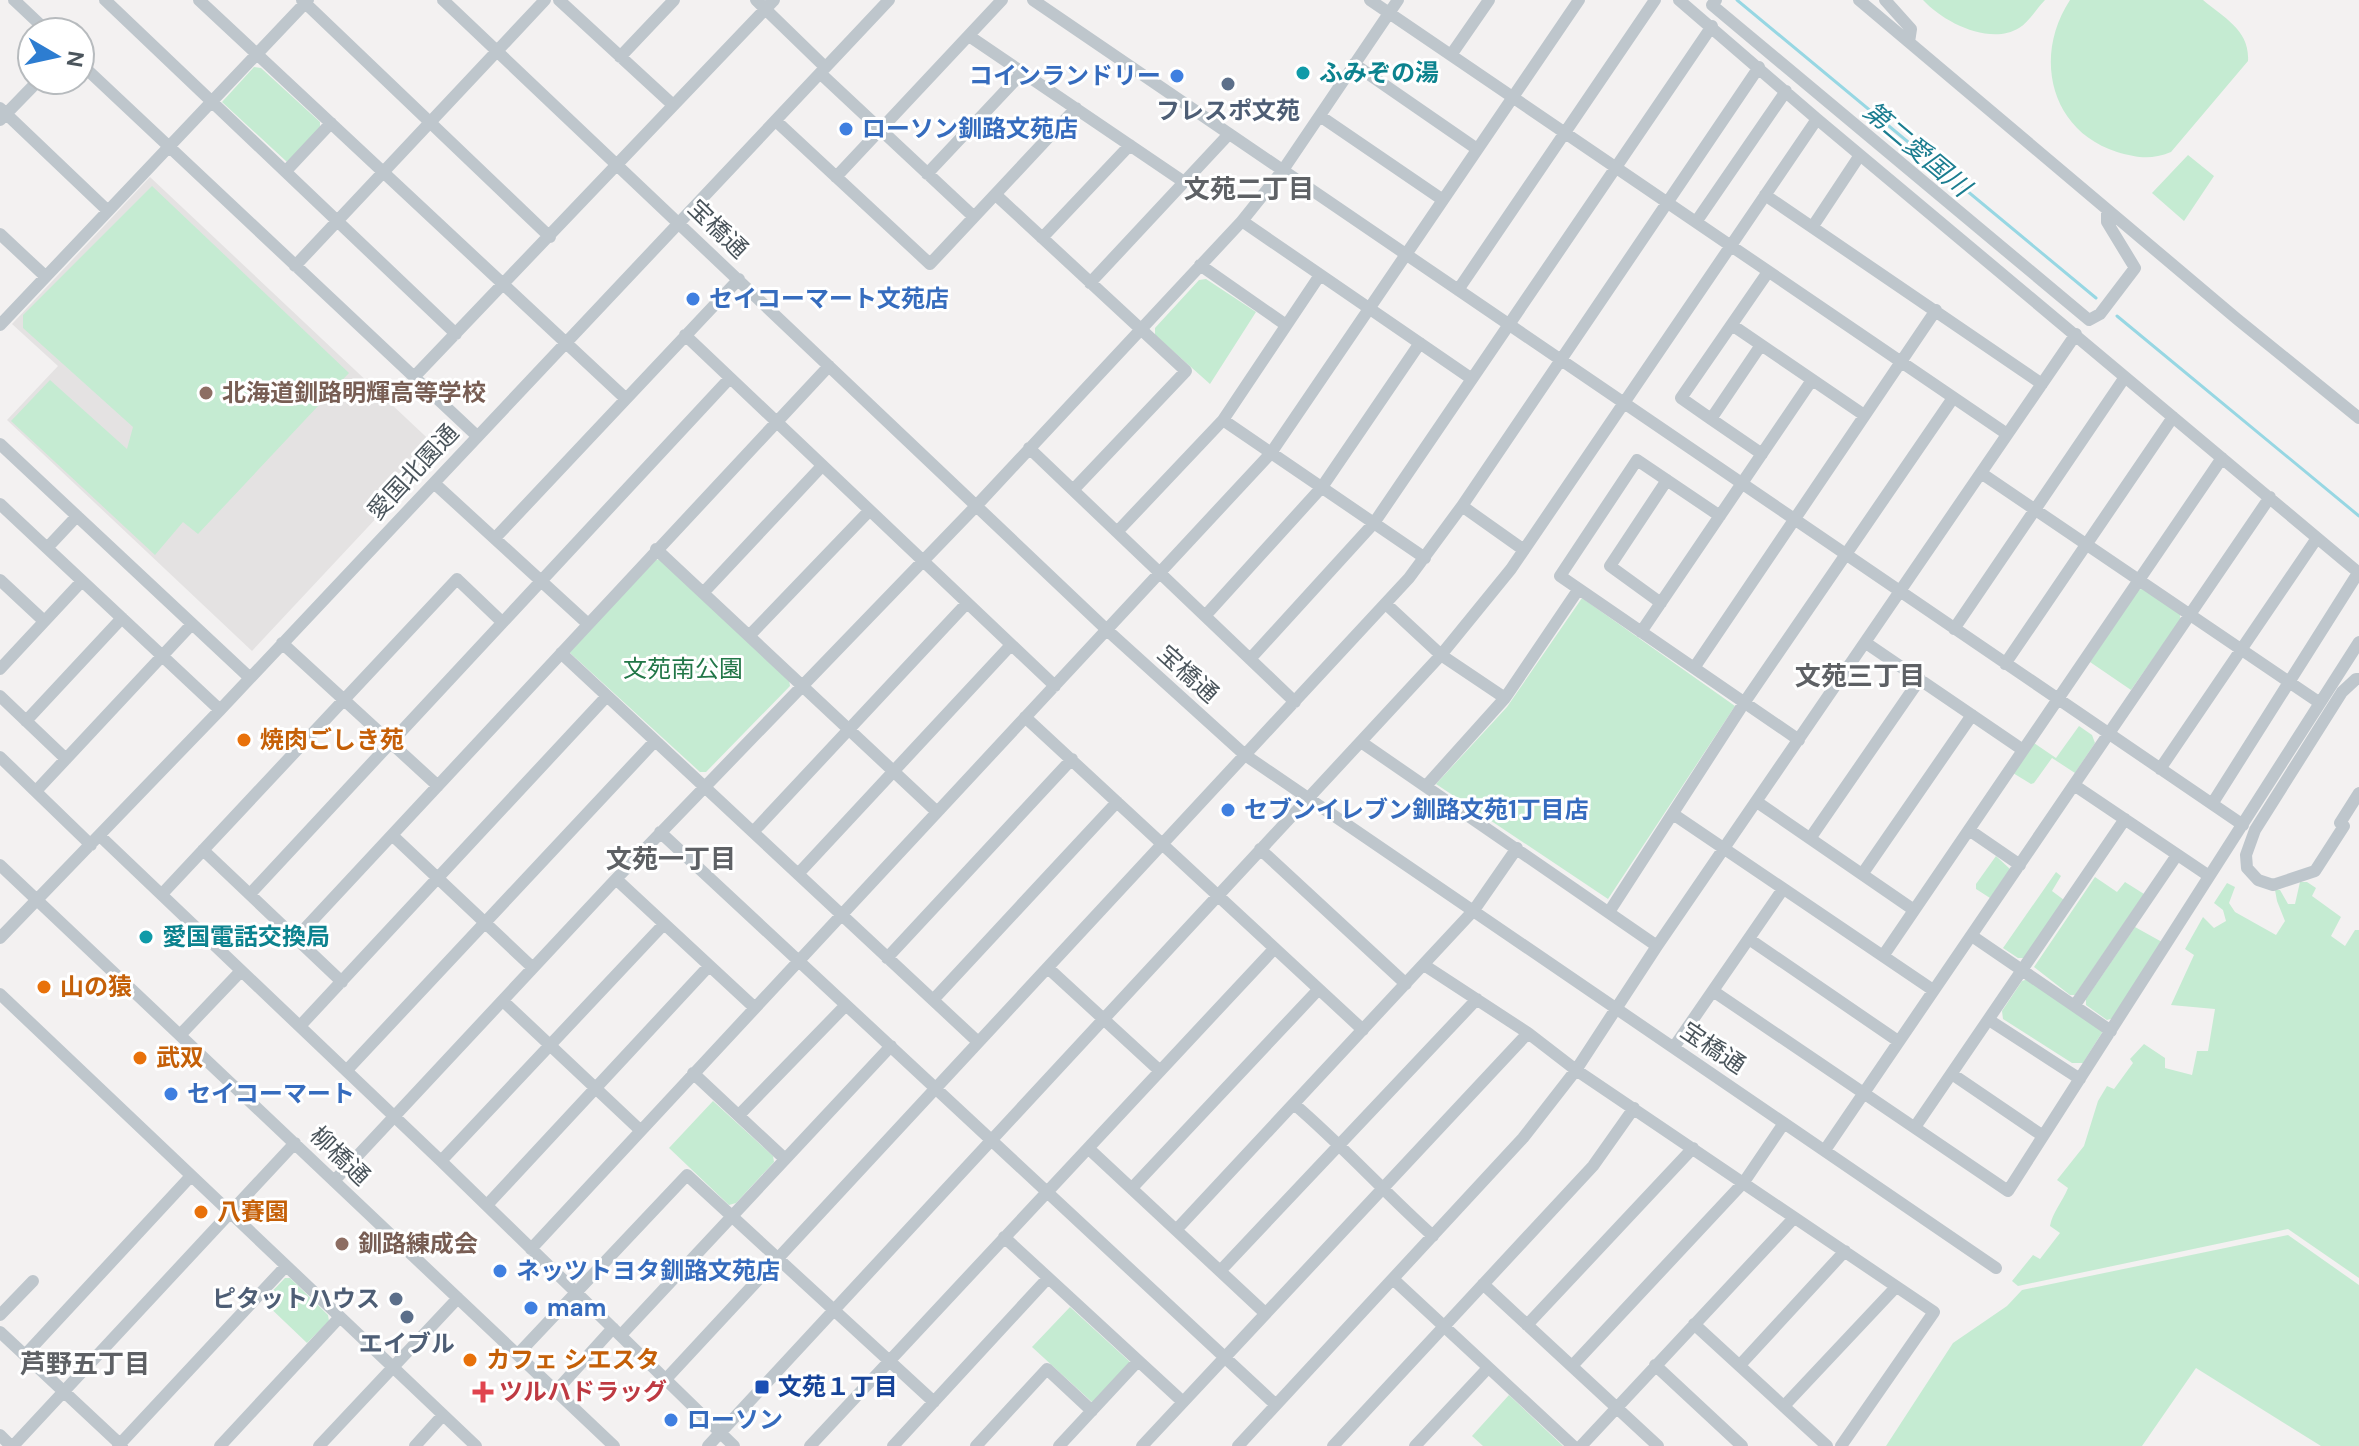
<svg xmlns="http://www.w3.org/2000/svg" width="2359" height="1446" font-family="'DM Sans','Noto Sans JP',sans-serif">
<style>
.education{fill:#e4e2e2}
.green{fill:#c5ebd2}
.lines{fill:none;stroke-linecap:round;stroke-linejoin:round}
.stream{stroke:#97d7e3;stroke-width:3}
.minor{stroke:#bec6cc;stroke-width:12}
.culture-dot{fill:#0f9aa8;stroke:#fff;stroke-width:3}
.shop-dot{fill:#3f7fe0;stroke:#fff;stroke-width:3}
.service-dot{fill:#5c6f8a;stroke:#fff;stroke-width:3}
.education-dot{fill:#8d6e63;stroke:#fff;stroke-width:3}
.food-dot{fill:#e8710a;stroke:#fff;stroke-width:3}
.transit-dot{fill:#1a4fb4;stroke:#fff;stroke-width:3}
.health-dot{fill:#e0444e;stroke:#fff;stroke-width:3}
.labels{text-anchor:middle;stroke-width:6;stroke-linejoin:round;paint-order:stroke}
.culture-label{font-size:24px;font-weight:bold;fill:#0d838f;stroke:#fff;text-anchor:start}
.shop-label{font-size:24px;font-weight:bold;fill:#366cbe;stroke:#fff;text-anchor:start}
.service-label{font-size:24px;font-weight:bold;fill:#4e5e75;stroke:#fff}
.street-label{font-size:24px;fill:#4b555c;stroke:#fff}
.education-label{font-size:24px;font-weight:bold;fill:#785e54;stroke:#fff;text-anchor:start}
.park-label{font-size:24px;fill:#227748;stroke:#fff}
.food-label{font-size:24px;font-weight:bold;fill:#c56008;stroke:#fff;text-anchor:start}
.transit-label{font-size:24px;font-weight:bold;fill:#164399;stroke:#fff;text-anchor:start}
.health-label{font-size:24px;font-weight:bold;fill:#be3a42;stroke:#fff;text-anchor:start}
.water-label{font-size:26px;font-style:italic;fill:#1b7d90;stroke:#fff}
.neighbourhood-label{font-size:26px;font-weight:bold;fill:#5e6165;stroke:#fff}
</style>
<rect width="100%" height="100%" fill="#f3f1f1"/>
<path class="education" d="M150 177 440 450 252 651 7 420 58 366 12 324Z"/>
<path class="green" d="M1923 0H2045C2037 8 2029 22 2019 28 1990 46 1943 22 1923 0Z
M2070 0H2203C2224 18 2250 30 2248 61L2171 152C2151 160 2138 158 2117 152 2050 131 2033 56 2070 0Z
M254 67 261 68 320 122V128L287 162 222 102Z
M2188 155 2214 176 2184 221 2152 193Z
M152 186 349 373 198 534 183 522 155 555 11 421 50 380 127 449 133 427 23 328V315Z
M1206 279 1256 312 1210 384 1155 335V328L1199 280Z
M661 559 789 680 790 686 706 772H700L569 652 656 560Z
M2145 588 2180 614V620L2131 690 2090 662 2138 590Z
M1582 598 1735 706 1608 899 1436 784 1507 707Z
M2079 726 2092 735 2095 743 2075 773 2052 758 2034 783 2031 784 2013 773 2034 743 2056 758Z
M1996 856 2010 869 1990 898 1976 889V884Z
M2056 872 2061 876 2052 891 2064 900 2024 958H2018L2003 948Z
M2095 877 2117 892 2125 882 2144 894 2075 995H2070L2034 967Z
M2300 882H2307L2316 888 2312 896 2341 917 2331 936 2345 946 2355 930H2359V1278L2288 1229 2018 1286 2012 1281 2033 1255 2040 1259 2060 1233 2050 1226C2052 1213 2063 1201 2068 1188L2057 1180 2084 1146 2098 1101 2107 1086 2114 1089 2133 1063 2130 1059 2144 1044 2165 1058V1068L2192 1075 2197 1051H2208L2215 1009 2171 1005 2194 955 2185 949 2203 917 2214 928 2226 921 2223 910 2214 903 2227 883 2235 887 2229 903 2235 912 2276 935 2285 921 2277 901 2275 890H2280L2288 904H2295Z
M2135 927 2162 942 2114 1018 2107 1020 2086 1005V999Z
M2028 979 2103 1031 2083 1063H2072L2003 1019 2002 1011 2022 981Z
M713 1101 773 1156 774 1162 736 1203 729 1205 669 1148Z
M2288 1235 2359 1285V1446H2321L2196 1368 2142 1446H1886L1953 1343 2007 1306 2022 1290Z
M285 1278H290L328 1315 329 1321 307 1343 263 1301Z
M1070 1307 1130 1362 1093 1403 1032 1347Z
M1509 1395 1563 1446H1483L1472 1436Z"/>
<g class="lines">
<path class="stream" d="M1737 0 2096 298
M2117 316 2359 516"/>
<path class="minor" d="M14 0 48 32
M105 0 456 334
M199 0 625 398
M302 0 550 237
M443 0 1107 630 1245 755 1996 1268
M559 0 673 105
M756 0 825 67
M1033 0 2243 825
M1370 0 2007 434
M1679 0 1817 119 2359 573
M1716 0 1712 5 2089 320 2100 314 2135 268 2107 222V210
M1859 0 2237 319 2359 418
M1885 0 1911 29 1909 42
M969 36 1184 182
M1451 55 1489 0
M620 57 674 0
M80 63 477 436
M1354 64 1477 149
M820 73 974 217
M0 108 107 210
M1320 116 1443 200
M0 120 39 80
M776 121 930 264 1076 108
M286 171 331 123
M927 174 1023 72
M836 177 1002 0
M996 195 1186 371 1073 490
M1765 195 2042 384
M1242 221 1472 379
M1696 222 1786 91
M1813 226 1860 155
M0 234 45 276
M1042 238 1130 145
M1200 265 1286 325
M295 266 545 0
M1090 283 1229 134
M1458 290 1655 0
M0 325 308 0
M1732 325 1864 415
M685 335 1055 686
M1761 345 1711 419 1681 398 1768 272
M414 377 774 0
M1711 419 1762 454
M1223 420 1425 558
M0 444 250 678
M1029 448 1295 702
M1981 473 2320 703
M434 483 588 624
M0 504 220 710
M1462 506 1524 550
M1720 516 1637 460 1560 576 1799 740
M1117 532 1223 420 1320 275
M496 537 739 279
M47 548 77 516
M656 549 937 812
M0 580 44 621
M703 593 822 466
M1661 603 1610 566 1667 480
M1386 604 1441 655 1505 698
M1205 616 1322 487 1420 343
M1954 629 2125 377
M1641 632 1812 380
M749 636 869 511
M282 643 438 786
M1866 643 2023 750
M561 653 978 1042
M1250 659 1374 523 1712 26
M2005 664 2173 417
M1694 668 1936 310
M0 669 82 581
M2359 679H2356L2342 692 2255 830 2246 855 2247 868 2258 880 2273 885 2315 871 2344 826 2340 823 2359 793
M0 696 66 759
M1025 717 1363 1030
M26 721 122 618
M1361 742 1657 946
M0 757 91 845
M2160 769 2317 538
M2074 785 2209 876
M1426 786 1505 698 1578 590
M36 791 192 624
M1757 802 1914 910
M2212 804 2358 573
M1673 814 1933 990
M1969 830 2020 865
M660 832 1276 1405
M753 832 967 603
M392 835 533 968
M100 836 441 1161 734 1446
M1811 837 1920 679
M1260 849 1406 984
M203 850 342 982
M0 865 614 1446
M1863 873 1972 715
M798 874 1011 645
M616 879 755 1008
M162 894 457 579 502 622
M250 894 730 378
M1609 912 1744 703 1953 398
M1972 936 2111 1031
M0 938 220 710 889 0
M296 938 829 366
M1749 939 1898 1041
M1883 956 2222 458
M887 958 1072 759
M1424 965 1528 1033 1576 1070 1934 1312 1841 1446
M1048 968 1160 1071
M1713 991 2008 1191 2359 642
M0 994 476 1446
M933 1000 1117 802
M503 1001 640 1130
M2075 1005 2177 855
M1989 1020 2080 1079
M300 1026 607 696
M180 1035 241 971
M1674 1047 1783 889
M347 1070 655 741
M693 1073 785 1159
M1952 1074 2043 1136
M1294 1104C1343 1146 1385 1193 1433 1236
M739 1115 846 1005
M1915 1127 2125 819
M1088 1148 1265 1313
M1825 1150 2270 497
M441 1161 664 924
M334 1181 616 879 977 505 1242 221 1283 170 1398 0
M1132 1188 1318 990
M487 1205 709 966
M1177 1229 1474 910 1517 848
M1004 1237 1183 1402
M531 1249 1271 453 1579 0
M1221 1270 1477 999
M1393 1279 1573 1446
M1483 1284 1658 1446
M0 1315 33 1281
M1694 1324 1827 1446
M1527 1325 1693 1148
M0 1332 122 1446
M621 1335 891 1046
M518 1354 687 1175 934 1402
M25 1355 191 1176
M1655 1365 1742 1446
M1740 1365 1845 1251
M1572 1366 1744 1182 1784 1123
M666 1379 1409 578 1462 506 1759 67
M556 1391 613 1328
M1784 1406 1896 1287
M0 1435 11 1446
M13 1446 295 1143
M118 1446 286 1266
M220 1446 339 1318
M319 1446 458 1298
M415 1446 443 1415
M708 1446 1441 655 1511 569 1817 119
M810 1446 1274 949
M893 1446 1048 1278
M976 1446 1047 1369 1092 1411
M1059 1446 1138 1361
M1142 1446 1528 1033
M1238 1446 1523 1138 1576 1070 1657 946 2076 334
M1333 1446 1593 1166 1634 1108
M1415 1446 1488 1368
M1581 1446 1794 1218"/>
</g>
<g class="culture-dot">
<circle cx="1303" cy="73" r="8"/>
<circle cx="146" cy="937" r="8"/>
</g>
<g class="shop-dot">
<circle cx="1177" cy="76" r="8"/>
<circle cx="846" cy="129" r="8"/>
<circle cx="693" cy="299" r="8"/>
<circle cx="1228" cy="810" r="8"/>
<circle cx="171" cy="1094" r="8"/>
<circle cx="500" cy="1271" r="8"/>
<circle cx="531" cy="1308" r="8"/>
<circle cx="671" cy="1420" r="8"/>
</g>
<g class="service-dot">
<circle cx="1228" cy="84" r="8"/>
<circle cx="396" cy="1299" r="8"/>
<circle cx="407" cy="1317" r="8"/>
</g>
<g class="education-dot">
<circle cx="206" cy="393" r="8"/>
<circle cx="342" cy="1244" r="8"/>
</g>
<g class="food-dot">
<circle cx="244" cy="740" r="8"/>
<circle cx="44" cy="987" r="8"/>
<circle cx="140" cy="1058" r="8"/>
<circle cx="201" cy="1212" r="8"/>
<circle cx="470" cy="1360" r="8"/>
</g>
<rect class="transit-dot" x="754" y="1379" width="16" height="16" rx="4"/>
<path class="health-dot" d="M479 1380h8v8h8v8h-8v8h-8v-8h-8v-8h8z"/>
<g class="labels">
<g class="culture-label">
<text x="1319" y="81">ふみぞの湯</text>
<text x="162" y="945">愛国電話交換局</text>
</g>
<g class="shop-label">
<text x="1161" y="84" text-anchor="end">コインランドリー</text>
<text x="862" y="137">ローソン釧路文苑店</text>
<text x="709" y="307">セイコーマート文苑店</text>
<text x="1244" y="818">セブンイレブン釧路文苑1丁目店</text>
<text x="187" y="1102">セイコーマート</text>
<text x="516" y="1279">ネッツトヨタ釧路文苑店</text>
<text x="547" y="1316">mam</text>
<text x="687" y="1428">ローソン</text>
</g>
<g class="service-label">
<text x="1228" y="119">フレスポ文苑</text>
<text x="380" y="1307" text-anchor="end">ピタットハウス</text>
<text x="407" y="1352">エイブル</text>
</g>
<g class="street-label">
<text transform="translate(718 229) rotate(44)" y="8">宝橋通</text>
<text transform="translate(413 472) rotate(-47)" y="8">愛国北園通</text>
<text transform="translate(1188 674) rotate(42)" y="8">宝橋通</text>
<text transform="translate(1713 1048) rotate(34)" y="8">宝橋通</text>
<text transform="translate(340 1156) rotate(44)" y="8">柳橋通</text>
</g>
<g class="education-label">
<text x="222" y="401">北海道釧路明輝高等学校</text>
<text x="358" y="1252">釧路練成会</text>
</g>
<g class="park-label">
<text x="683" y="677">文苑南公園</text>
</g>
<g class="food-label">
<text x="260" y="748">焼肉ごしき苑</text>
<text x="60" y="995">山の猿</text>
<text x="156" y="1066">武双</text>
<text x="217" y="1220">八賽園</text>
<text x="486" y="1368">カフェ シエスタ</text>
</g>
<g class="transit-label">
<text x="778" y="1395">文苑１丁目</text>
</g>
<g class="health-label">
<text x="499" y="1400">ツルハドラッグ</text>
</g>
<g class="water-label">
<text transform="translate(1917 149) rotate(40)" y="9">第二愛国川</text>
</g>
<g class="neighbourhood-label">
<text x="1249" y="198">文苑二丁目</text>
<text x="1860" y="685">文苑三丁目</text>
<text x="671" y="868">文苑一丁目</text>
<text x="85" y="1373">芦野五丁目</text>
</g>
</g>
<g transform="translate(56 56) rotate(99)"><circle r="38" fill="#ffffff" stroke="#b7bbbe" stroke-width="2"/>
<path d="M0-6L14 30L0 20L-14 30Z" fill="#2d7dd1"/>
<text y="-12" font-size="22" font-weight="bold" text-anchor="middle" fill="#4b555c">N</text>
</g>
</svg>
